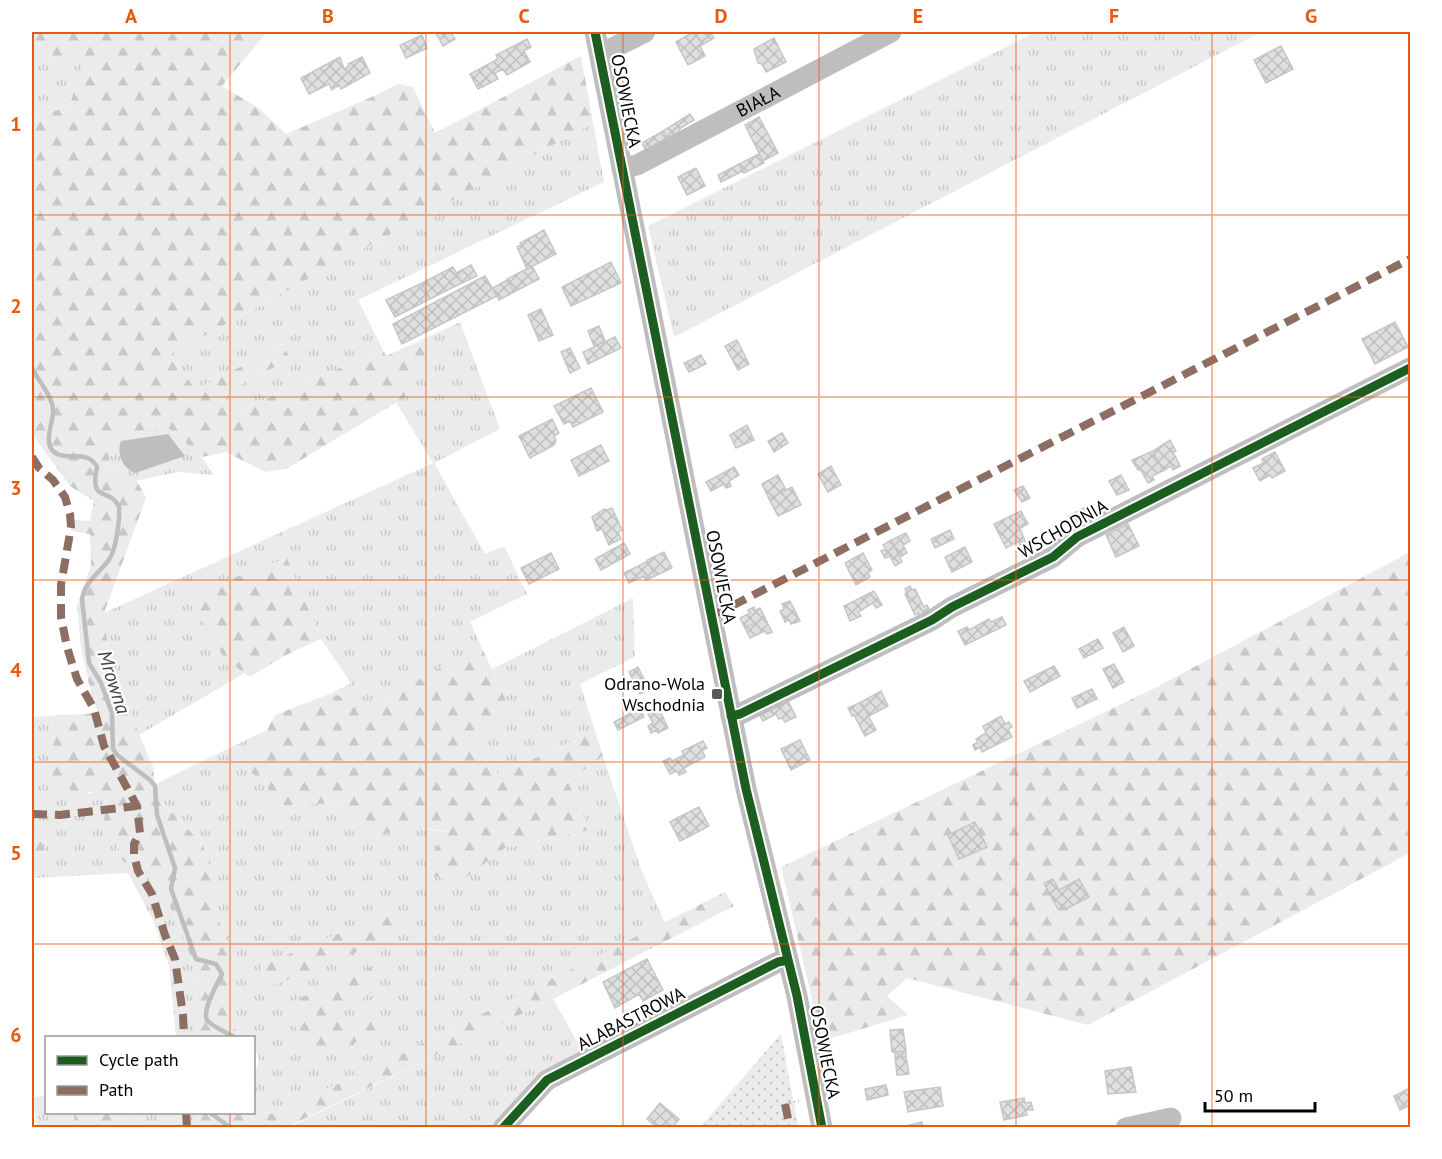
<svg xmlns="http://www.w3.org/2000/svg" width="1442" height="1159" font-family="'PT Sans',sans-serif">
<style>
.grass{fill:url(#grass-tufts)}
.forest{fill:url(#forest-firs)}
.garden{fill:url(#garden-dots)}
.water{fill:#bebebe}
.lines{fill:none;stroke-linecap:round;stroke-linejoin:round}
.stream{stroke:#bebebe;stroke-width:4.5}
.building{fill:url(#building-cross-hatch);stroke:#c6c6c6;stroke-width:1.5}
.path{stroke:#b9b9b9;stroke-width:2;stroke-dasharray:1.5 3;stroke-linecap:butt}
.minor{stroke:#bebebe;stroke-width:21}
.quiet{stroke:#8d6e63;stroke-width:8;stroke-dasharray:15 8;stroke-linecap:butt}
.cycleway-casing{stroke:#fff;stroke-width:13}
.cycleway{stroke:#1b5e20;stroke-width:9}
.grid{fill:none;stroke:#e8590c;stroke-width:1.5;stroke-opacity:0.55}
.poi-dot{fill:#595959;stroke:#fff;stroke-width:2}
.labels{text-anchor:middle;stroke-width:4.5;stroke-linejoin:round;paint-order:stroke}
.street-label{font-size:18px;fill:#000;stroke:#fff}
.poi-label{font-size:18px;fill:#000;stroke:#fff;text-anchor:end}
.water-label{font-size:20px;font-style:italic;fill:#434343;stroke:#fff}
.neatline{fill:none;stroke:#e8590c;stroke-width:2}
.grid-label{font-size:20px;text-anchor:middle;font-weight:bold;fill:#e8590c}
</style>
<defs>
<pattern id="grass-tufts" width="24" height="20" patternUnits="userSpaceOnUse" patternTransform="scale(1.5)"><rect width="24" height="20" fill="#ebebeb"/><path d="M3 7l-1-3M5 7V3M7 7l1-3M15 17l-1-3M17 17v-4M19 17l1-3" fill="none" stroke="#c8c8c8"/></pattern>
<pattern id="forest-firs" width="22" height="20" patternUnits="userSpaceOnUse" patternTransform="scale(1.5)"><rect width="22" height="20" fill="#ebebeb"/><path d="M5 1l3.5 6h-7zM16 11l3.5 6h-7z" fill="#c8c8c8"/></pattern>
<pattern id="garden-dots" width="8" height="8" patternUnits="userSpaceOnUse" patternTransform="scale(1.5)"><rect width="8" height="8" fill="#ebebeb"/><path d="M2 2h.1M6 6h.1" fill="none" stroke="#c8c8c8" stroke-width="1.8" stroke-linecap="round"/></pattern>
<pattern id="building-cross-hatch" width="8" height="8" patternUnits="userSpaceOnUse" patternTransform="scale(1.5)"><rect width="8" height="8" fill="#dfdfdf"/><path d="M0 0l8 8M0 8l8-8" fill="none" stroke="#bebebe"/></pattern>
</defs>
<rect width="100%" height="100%" fill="#fff"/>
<path class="grass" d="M1036 32H1261L674 337 648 226Z
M32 59 85 60 69 107 32 117Z
M593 123 604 182 358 300 383 350 230 414 222 394 290 359 282 344 196 390 169 355Z
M460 322 500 429 434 463 485 554 504 546 527 594 470 622 482 648 424 676 377 712 332 693 351 683 321 639 287 559 224 658 245 673 139 735 110 666 104 613 433 463 396 402 404 398 419 373 434 363 430 336Z
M168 428 202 457 214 475 177 472 123 484 111 466 103 433Z
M633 598 635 657 580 684 595 731 498 775 476 736 512 714 492 669Z
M49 716 55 740 49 756 88 794 99 791 107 803 102 829 117 844 123 861 159 885 178 923 193 963 198 1037H176L169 966 154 922 128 873 32 878V717Z
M267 730 247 769 267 785 273 806 340 803 373 837 413 827 447 832 456 884 506 847 589 830 568 782 603 756 642 872 665 923 410 1050 274 1114 266 1113 254 1105V1077L259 1059 254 1048V1038L246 1037 233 1028V961L219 921 214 883 203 845 156 795 155 784Z
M553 999 585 1056 531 1082 490 1127 287 1128Z
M46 1096V1112L73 1113 77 1127H37L33 1097Z
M127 1113H198L203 1127H134Z"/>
<path class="forest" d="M32 32H267L222 86 260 109 286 134 374 96 398 84 413 87 435 133 581 56 593 123 169 355 196 390 283 344 290 359 223 394 230 414 383 350 386 356 430 336 435 363 419 373 404 398 286 469 265 472 226 452 202 457 168 428 103 434 111 466 123 484 137 481 146 498 104 613 110 666 153 767 156 795 203 845 214 883 219 921 233 961V1028L246 1037H198L193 963 178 923 159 885 123 861 117 844 102 829 107 803 99 791 77 794 51 778 49 756 55 740 49 716 99 713 92 698 81 647 77 605 91 566 90 534 71 531V520L90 521 94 501 70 486 32 434V117L69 107 84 61 32 59Z
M1410 552V853L1088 1025 907 978 887 996 908 1015 822 1041 781 867 1153 689Z
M287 558 321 639 284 656 250 677 224 658 201 617 198 591Z
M482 648 512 714 476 736 498 775 595 731 603 756 568 782 590 830 506 847 456 885 422 870 446 831 413 827 373 837 340 803 273 806 267 785 247 769 275 715 332 693 377 712 424 676Z
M32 806 45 852 35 878H32Z
M725 892 734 906 553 999 287 1127H203L198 1113 254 1112V1105L266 1113 274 1114 410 1050Z
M397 909 400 935 259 991 261 966Z
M371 967 381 986 339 1013 340 1028 375 1009 385 1025 344 1049 304 1046 294 1024 298 999Z
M73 1113H127L134 1127H77Z"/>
<path class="garden" d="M781 1034 798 1127H700Z"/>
<path class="water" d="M168 434 185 456 135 473C123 469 116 453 121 441Z"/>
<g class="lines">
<path class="stream" d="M32 368C38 380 52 396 53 409 54 421 44 439 52 450 65 464 87 447 97 467 89 505 110 486 119 507 120 519 116 552 108 561 97 575 85 582 82 599L89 663 101 683 112 713 113 749 117 755 150 780 155 786 157 815 175 868 171 889 196 959 216 964 222 974C217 984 202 1010 207 1020 212 1027 228 1033 236 1038
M209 1112 231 1128"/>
</g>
<path class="building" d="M439 32H451L455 39 443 46 436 33Z
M693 32H710L714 38 700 46 705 56 688 65 676 42Z
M422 35 427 48 406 58 400 45Z
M774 38 786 62 766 72 762 64 758 63 754 49Z
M527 39 531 47 524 51 530 62 507 75 503 69 495 73 498 79 478 89 470 74 498 59 496 55Z
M1281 46 1293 69 1266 83 1254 60Z
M340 57 344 69 349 66 348 64 362 57 370 73 341 89 339 85 332 90 329 84 309 94 301 78Z
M690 114 694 120 679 129 681 133 669 140 663 131Z
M759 117 778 153 763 161 745 125Z
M663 131 669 140 647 152 642 143Z
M759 154 764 163 744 173 739 164Z
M739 164 743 171 721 182 718 175Z
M696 168 705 186 687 195 678 177Z
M544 230 556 254 527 269 517 247 521 245 520 243Z
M611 262 621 283 571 306 562 287Z
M471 265 477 276 462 283 456 273Z
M532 266 539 279 514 292 507 279Z
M453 267 462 283 430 299 422 283Z
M485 276 497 296 402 344 393 324Z
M507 280 514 292 499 300 493 288Z
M422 283 430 299 395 317 386 300Z
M541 309 553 335 539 341 528 315Z
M1395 322 1408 347 1375 364 1362 339Z
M599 326 605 341 594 346 588 331Z
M615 337 621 348 588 364 583 352Z
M737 340 749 364 738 370 725 346Z
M570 348 580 368 570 373 561 352Z
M701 355 706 364 689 372 684 363Z
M591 388 603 412 573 427 570 421 564 424 554 406Z
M552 419 559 433 554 436 556 440 554 445 530 458 519 436Z
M747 425 754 440 736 448 730 435Z
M782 433 788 443 774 452 768 441Z
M1170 440 1176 451 1173 452 1180 466 1173 470 1171 466 1163 471 1153 451Z
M601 445 609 461 579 476 571 460Z
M1153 451 1163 471 1152 476 1154 480 1148 483 1140 469 1138 470 1132 460Z
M1275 452 1285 471 1272 478 1270 475 1260 481 1253 468 1263 463 1262 459Z
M831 466 841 485 828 492 818 474Z
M734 467 739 475 729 481 731 486 726 488 724 484 711 491 706 482Z
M778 475 786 490 769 499 762 484Z
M1121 475 1129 490 1117 495 1109 481Z
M1023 486 1030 498 1022 502 1014 490Z
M792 487 801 505 778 516 769 499Z
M1086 507 1092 519 1074 528 1068 516Z
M612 508 622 530 618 532 621 539 609 545 602 529 597 531 592 517 604 509 607 510Z
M1021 511 1028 524 1020 528 1026 544 1020 545 1019 541 1006 548 994 524Z
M1128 524 1139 546 1116 557 1106 535Z
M950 530 954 539 935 548 931 539Z
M906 533 910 541 903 545 907 553 900 557 891 540Z
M891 540 902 562 895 566 890 556 885 558 881 551 886 549 883 545Z
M624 543 630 554 601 570 595 559Z
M965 547 972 562 952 572 945 557Z
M664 552 672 568 655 576 647 560Z
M551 553 559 569 529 584 521 568Z
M863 553 872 570 868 572 870 577 856 585 845 563Z
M648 561 655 576 646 580 644 576 629 583 624 573Z
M910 586 912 590 915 589 924 607 927 605 931 613 921 619 918 613 915 615 905 594 907 593 905 589Z
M874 591 882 605 876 608 873 603 858 612 861 616 850 621 844 606Z
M790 601 800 621 791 624 789 620 785 622 780 611 784 609 782 604Z
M754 607 755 611 760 608 765 618 745 628 740 618 750 613 748 610Z
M1002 617 1006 625 965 645 958 631 967 627 969 630 989 619 991 622Z
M765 618 772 632 767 634 765 631 750 638 745 628Z
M1124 627 1134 646 1123 652 1113 633Z
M1098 639 1103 648 1084 658 1079 649Z
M1114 664 1124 682 1113 688 1103 669Z
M1054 666 1060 676 1030 692 1024 681Z
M638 667 649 689 640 694 629 672Z
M1092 689 1097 699 1077 708 1072 698Z
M881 691 888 706 869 716 861 702Z
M786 697 796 717 785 722 782 718 779 719 776 714 763 721 758 712Z
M861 702 876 730 865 736 854 715 852 716 848 708Z
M640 708 644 717 618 730 614 722Z
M659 709 668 728 658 733 657 730 651 733 648 726 653 723 648 714Z
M1001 716 1005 724 1009 722 1012 727 1008 729 1012 737 982 752 980 747 975 750 973 745 978 742 976 739 986 733 983 726Z
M800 740 810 760 791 770 781 749Z
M703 741 707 748 702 750 705 757 684 768 686 772 679 775 677 771 670 774 663 761 670 758 672 761 684 755 682 751Z
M699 807 709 826 688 837 677 818Z
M677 818 688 837 680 841 670 822Z
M975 822 987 847 959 859 948 835Z
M1053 879 1059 890 1079 879 1089 897 1066 909 1064 906 1058 909 1044 883Z
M647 959 663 990 643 1001 639 994 615 1008 603 982Z
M903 1029 906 1051 892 1052 890 1030Z
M906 1051V1056L895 1057V1052Z
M906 1056 909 1074 897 1075 895 1057Z
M1131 1067 1136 1092 1108 1094 1105 1071Z
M886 1085 888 1095 867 1100 865 1089Z
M940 1087 943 1106 908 1112 904 1092Z
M1410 1088V1105L1400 1110 1394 1096Z
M1024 1098 1025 1103 1031 1102 1033 1110H1026L1027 1115 1004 1120 1000 1102Z
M660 1103 679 1119 672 1128H657L647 1119Z
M922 1122 923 1128H897Z"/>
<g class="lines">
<path class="path" d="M785 1104 799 1101"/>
<g class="minor">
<path d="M595 32 746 789 797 996 822 1128"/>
<path d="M599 51 613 48 645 32"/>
<path id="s1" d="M622 168 637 165 891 32"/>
<path d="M731 716 740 714 932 620 952 607 1053 557 1077 537 1410 368"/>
<path d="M503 1128 547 1080 778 962 788 960"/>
<path d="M1126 1128 1171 1118"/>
</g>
<path class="quiet" d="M32 457 39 468 53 480 65 497 70 514 71 527 61 585V617L67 647 77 679 94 709 104 746 137 806 140 833 134 844V855L138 871 152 894 165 935 175 959 183 1015 184 1038
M711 614 720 612 1410 259
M32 814 60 815 137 806
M785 1104 790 1128
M186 1112 187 1128"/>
<g class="cycleway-casing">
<path id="cycleway" d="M595 32 746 789 797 996 822 1128
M731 716 740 714 932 620 952 607 1053 557 1077 537 1410 368
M503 1128 547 1080 778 962 788 960"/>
</g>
<use href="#cycleway" class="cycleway"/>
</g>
<path class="grid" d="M230 32V1038M426 32V1128M623 32V1128M819 32V1128M1016 32V1128M1212 32V1128M32 215H1410M32 397H1410M32 580H1410M32 762H1410M32 944H1410M230 1112V1128"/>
<rect class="poi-dot" x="711" y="688" width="12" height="12" rx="3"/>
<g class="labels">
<g class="street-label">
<text transform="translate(626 101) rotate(79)" y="6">OSOWIECKA</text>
<text dy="6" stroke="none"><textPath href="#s1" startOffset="152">BIAŁA</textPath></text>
<text transform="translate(1063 529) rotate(-30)" y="6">WSCHODNIA</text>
<text transform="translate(721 577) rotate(79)" y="6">OSOWIECKA</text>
<text transform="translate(631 1019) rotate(-27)" y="6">ALABASTROWA</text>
<text transform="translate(825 1052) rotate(79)" y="6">OSOWIECKA</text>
</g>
<g class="poi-label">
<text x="705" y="690">Odrano-Wola<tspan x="705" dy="21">Wschodnia</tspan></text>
</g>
<g class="water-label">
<text transform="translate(114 682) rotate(72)" y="7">Mrowna</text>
</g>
</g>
<rect width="1442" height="1159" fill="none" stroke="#ffffff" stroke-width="66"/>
<rect x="45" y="1036" width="210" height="78" fill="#ffffff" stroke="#999999" stroke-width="1.5"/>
<rect x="57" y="1056" width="30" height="9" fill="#1b5e20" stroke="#999999" stroke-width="1.5"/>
<text x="99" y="1066" font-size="18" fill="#000000">Cycle path</text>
<rect x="57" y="1086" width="30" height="9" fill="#8d6e63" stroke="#999999" stroke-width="1.5"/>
<text x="99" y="1096" font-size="18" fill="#000000">Path</text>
<path d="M1205 1102v9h110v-9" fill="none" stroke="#000000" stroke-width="3"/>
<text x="1214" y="1102" font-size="18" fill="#000000" stroke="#ffffff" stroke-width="4.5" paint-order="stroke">50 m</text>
<rect x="33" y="33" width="1376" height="1093" class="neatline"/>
<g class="grid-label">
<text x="131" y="23">A</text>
<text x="328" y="23">B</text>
<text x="524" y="23">C</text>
<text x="721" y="23">D</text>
<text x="918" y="23">E</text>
<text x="1114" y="23">F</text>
<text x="1311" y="23">G</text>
<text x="16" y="131">1</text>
<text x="16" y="313">2</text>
<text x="16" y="495">3</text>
<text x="16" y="677">4</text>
<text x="16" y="860">5</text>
<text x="16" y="1042">6</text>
</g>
</svg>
